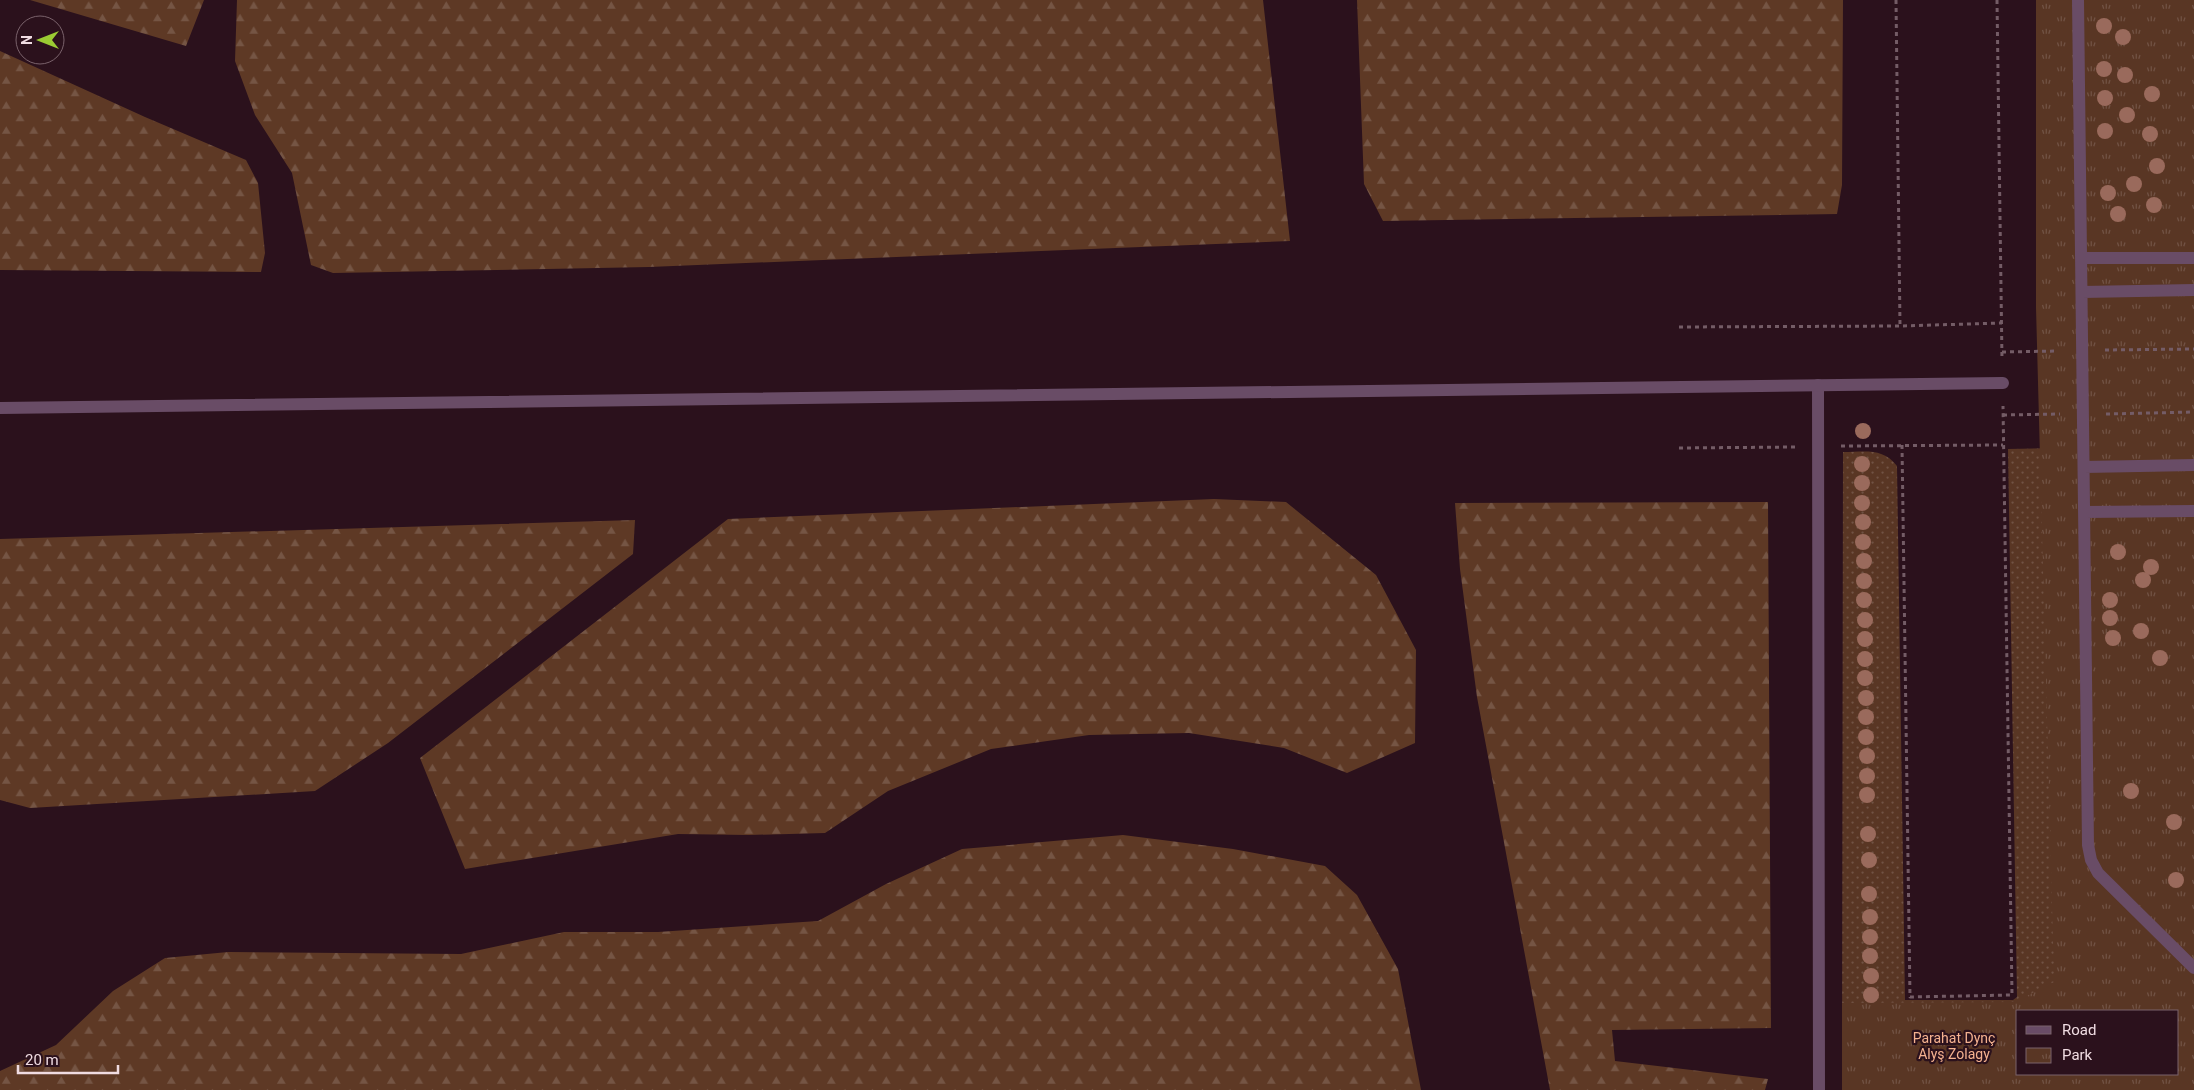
<svg xmlns="http://www.w3.org/2000/svg" width="2194" height="1090" font-family="Roboto,sans-serif">
<style>
.grass{fill:url(#grass-dots)}
.forest{fill:url(#forest-firs)}
.park{fill:url(#park-tufts);fill-rule:evenodd}
.lines{fill:none;stroke-linecap:round;stroke-linejoin:round}
.path{stroke:#745c66;stroke-width:3;stroke-dasharray:4 4;stroke-linecap:butt}
.service{stroke:#694c66;stroke-width:12}
.minor{stroke:#694c66;stroke-width:12}
.tree{fill:#9a6a5c}
.labels{text-anchor:middle;stroke-width:4.5;stroke-linejoin:round;paint-order:stroke}
.park-label{font-size:14px;fill:#f5b290;stroke:#2b111c}
</style>
<defs>
<pattern id="grass-dots" width="8" height="8" patternUnits="userSpaceOnUse" patternTransform="scale(1.25)"><rect width="8" height="8" fill="#593624"/><path d="M2 2h.1M6 6h.1" fill="none" stroke="#715244" stroke-width="1.8" stroke-linecap="round"/></pattern>
<pattern id="forest-firs" width="22" height="20" patternUnits="userSpaceOnUse" patternTransform="scale(1.25)"><rect width="22" height="20" fill="#5e3925"/><path d="M5 1l3.5 6h-7zM16 11l3.5 6h-7z" fill="#755544"/></pattern>
<pattern id="park-tufts" width="24" height="20" patternUnits="userSpaceOnUse" patternTransform="scale(1.25)"><rect width="24" height="20" fill="#593624"/><path d="M3 7l-1-3M5 7V3M7 7l1-3M15 17l-1-3M17 17v-4M19 17l1-3" fill="none" stroke="#715244"/></pattern>
</defs>
<rect width="100%" height="100%" fill="#2b111c"/>
<path class="grass" d="M2059 448 2072 977 2018 1011V1074H2178L2194 1090H1842L1843 452C1864 452 1883 447 1897 466L1905 1000H2013L2017 997 2008 449Z"/>
<path class="forest" d="M30 0H204L186 46Z
M237 0H1263L1290 241 649 267 333 273 311 265 292 173 255 115 235 61Z
M1357 0H1843L1842 185 1837 214 1383 221 1364 184Z
M0 51 145 117 246 160 258 183 265 253 261 272 0 270Z
M1214 499 1286 502 1376 575 1416 650 1415 743 1347 773 1284 748 1189 733 1089 735 991 749 888 791 825 833 749 835 678 834 465 869 420 758 728 519Z
M1768 502 1771 1028 1612 1030 1615 1061 1768 1079 1765 1090H1550L1477 697 1460 569 1455 503Z
M635 520 633 554 388 743 315 791 30 808 0 800V539Z
M1123 835 1233 849 1325 866 1357 895 1398 969 1421 1090H0V1071L56 1045 113 991 165 958 228 952 461 954 564 932H658L818 921 886 884 962 849Z"/>
<path class="park" d="M2036 0H2194V1090H1842V1003L2015 1002 2056 981 2053 942 2036 307ZM2018 1011H2178V1074H2018Z"/>
<g class="lines">
<path class="path" d="M1896 0 1900 326
M1997 0 2002 360
M1679 327 1900 326 2002 323
M2105 350 2194 349
M2002 352 2058 351
M2106 414 2194 412
M2003 415 2060 414
M1902 445 1910 997 2012 995 2003 406
M1841 446 2003 445
M1679 448 1795 447"/>
<path class="service" d="M2078 0 2088 845 2091 860 2098 873 2194 968
M2082 258H2194
M2082 292 2194 290
M1818 385 1819 1090
M2084 467 2194 465
M2084 512 2194 511"/>
<path class="minor" d="M0 408 2003 383"/>
</g>
<g class="tree">
<circle cx="2104" cy="26" r="8"/>
<circle cx="2123" cy="37" r="8"/>
<circle cx="2104" cy="69" r="8"/>
<circle cx="2125" cy="75" r="8"/>
<circle cx="2152" cy="94" r="8"/>
<circle cx="2105" cy="98" r="8"/>
<circle cx="2127" cy="115" r="8"/>
<circle cx="2105" cy="131" r="8"/>
<circle cx="2150" cy="134" r="8"/>
<circle cx="2157" cy="166" r="8"/>
<circle cx="2134" cy="184" r="8"/>
<circle cx="2108" cy="193" r="8"/>
<circle cx="2154" cy="205" r="8"/>
<circle cx="2118" cy="214" r="8"/>
<circle cx="1863" cy="431" r="8"/>
<circle cx="1862" cy="464" r="8"/>
<circle cx="1862" cy="483" r="8"/>
<circle cx="1862" cy="503" r="8"/>
<circle cx="1863" cy="522" r="8"/>
<circle cx="1863" cy="542" r="8"/>
<circle cx="2118" cy="552" r="8"/>
<circle cx="1864" cy="561" r="8"/>
<circle cx="2151" cy="567" r="8"/>
<circle cx="2143" cy="580" r="8"/>
<circle cx="1864" cy="581" r="8"/>
<circle cx="1864" cy="600" r="8"/>
<circle cx="2110" cy="600" r="8"/>
<circle cx="2110" cy="618" r="8"/>
<circle cx="1865" cy="620" r="8"/>
<circle cx="2141" cy="631" r="8"/>
<circle cx="2113" cy="638" r="8"/>
<circle cx="1865" cy="639" r="8"/>
<circle cx="2160" cy="658" r="8"/>
<circle cx="1865" cy="659" r="8"/>
<circle cx="1865" cy="678" r="8"/>
<circle cx="1866" cy="698" r="8"/>
<circle cx="1866" cy="717" r="8"/>
<circle cx="1866" cy="737" r="8"/>
<circle cx="1867" cy="756" r="8"/>
<circle cx="1867" cy="776" r="8"/>
<circle cx="2131" cy="791" r="8"/>
<circle cx="1867" cy="795" r="8"/>
<circle cx="2174" cy="822" r="8"/>
<circle cx="1868" cy="834" r="8"/>
<circle cx="1869" cy="860" r="8"/>
<circle cx="2176" cy="880" r="8"/>
<circle cx="1869" cy="894" r="8"/>
<circle cx="1870" cy="917" r="8"/>
<circle cx="1870" cy="937" r="8"/>
<circle cx="1870" cy="956" r="8"/>
<circle cx="1871" cy="976" r="8"/>
<circle cx="1871" cy="995" r="8"/>
</g>
<g class="labels">
<g class="park-label">
<text x="1954" y="1043">Parahat Dynç<tspan x="1954" dy="16">Alyş Zolagy</tspan></text>
</g>
</g>
<rect x="2016" y="1010" width="162" height="65" fill="#2b111c" stroke="#7a626b"/>
<rect x="2026" y="1026" width="25" height="8" fill="#694c66" stroke="#7a626b"/>
<text x="2062" y="1035" font-size="15" fill="#f0dce2">Road</text>
<rect x="2026" y="1048" width="25" height="15" fill="url(#park-tufts)" stroke="#7a626b"/>
<text x="2062" y="1060" font-size="15" fill="#f0dce2">Park</text>
<g transform="translate(40 40) rotate(270)"><circle r="24" fill="#2b111c" stroke="#7a626b"/>
<path d="M0-4L9 19L0 12L-9 19Z" fill="#9bcb33"/>
<text y="-8" font-size="14" font-weight="bold" text-anchor="middle" fill="#f0dce2">N</text>
</g>
<path d="M18 1065v8h100v-8" fill="none" stroke="#f0dce2" stroke-width="2.5"/>
<text x="25" y="1065" font-size="15" fill="#f0dce2" stroke="#2b111c" stroke-width="4" paint-order="stroke">20 m</text>
</svg>
